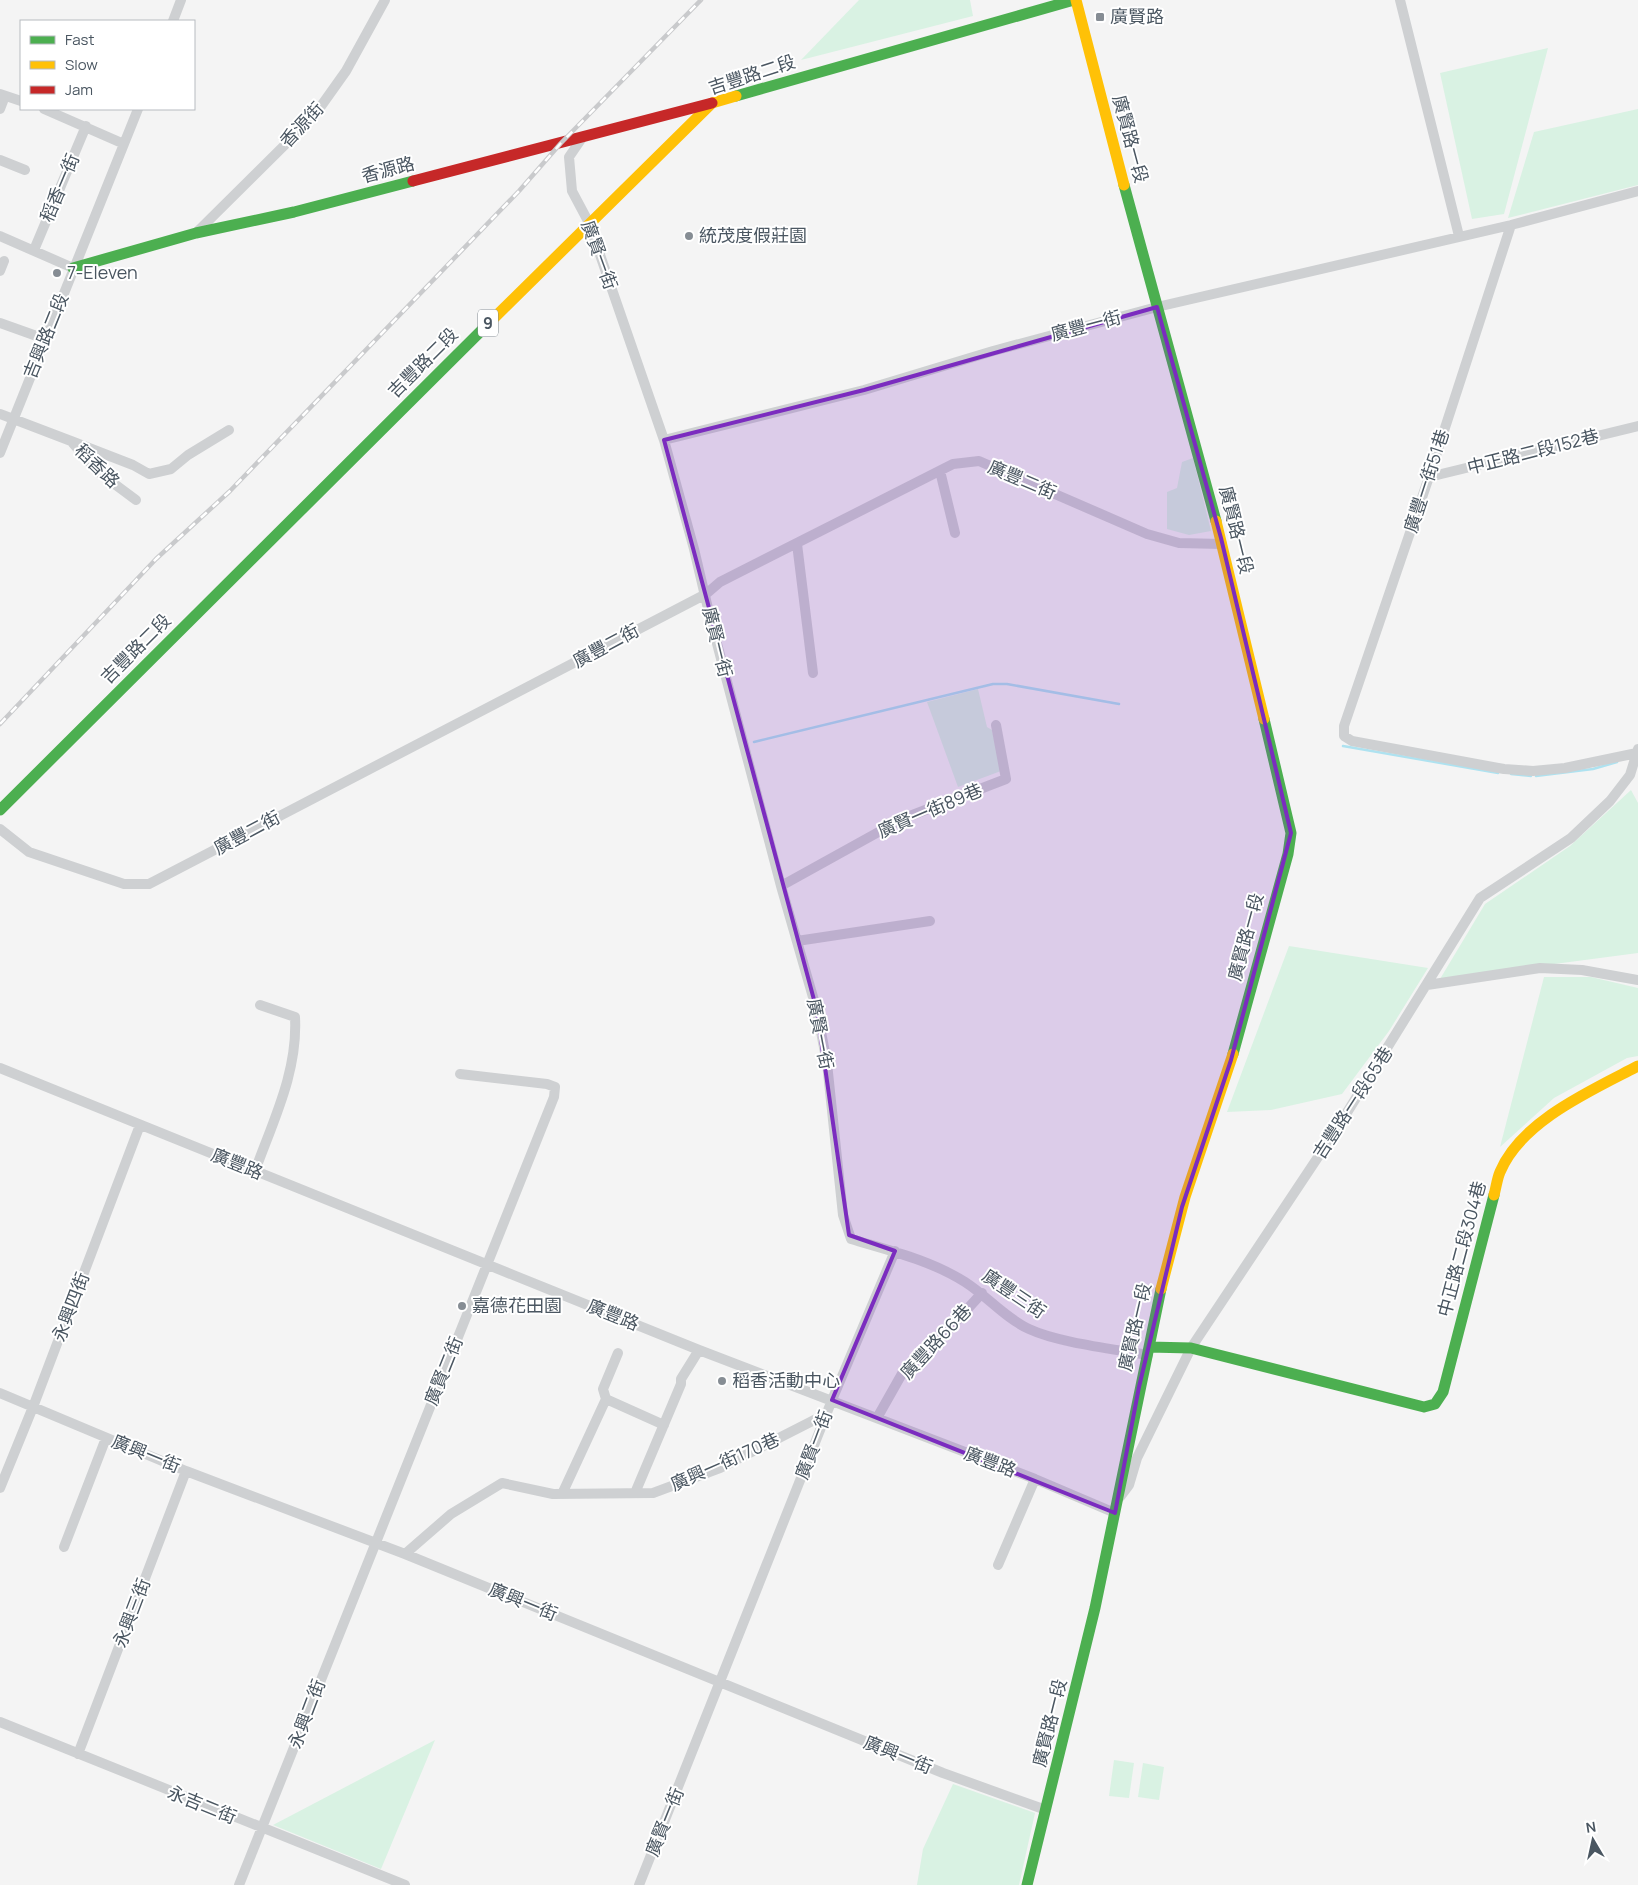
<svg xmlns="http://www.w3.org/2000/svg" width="1638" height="1885" font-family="Manrope,'Noto Sans TC',sans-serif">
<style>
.green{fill:#d9f2e3}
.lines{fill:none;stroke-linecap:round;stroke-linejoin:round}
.stream{stroke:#aee2f0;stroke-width:2.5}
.street{stroke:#ced0d2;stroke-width:10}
.fast{stroke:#4caf50;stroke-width:11}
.slow{stroke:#ffc107;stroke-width:11}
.jam{stroke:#c62828;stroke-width:11}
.rail-casing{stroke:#c9cacc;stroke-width:4.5}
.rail{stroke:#fff;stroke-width:2.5;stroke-dasharray:8;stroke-linecap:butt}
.marked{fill:#7b2cbf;fill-opacity:0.2;stroke:#7b2cbf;stroke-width:4;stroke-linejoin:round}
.poi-dot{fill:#868d94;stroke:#fff;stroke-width:2}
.labels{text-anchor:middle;stroke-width:4;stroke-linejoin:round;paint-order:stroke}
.shield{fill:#fff;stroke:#808990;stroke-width:1}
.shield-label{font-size:16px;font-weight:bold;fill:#4a5661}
.poi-label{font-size:18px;fill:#4a5661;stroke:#fff;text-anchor:start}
.street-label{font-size:18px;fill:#4a5661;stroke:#fff}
</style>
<rect width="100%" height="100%" fill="#f4f4f4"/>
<path class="green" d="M859 0H970L973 16 801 60Z
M1548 48 1504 214 1472 219 1440 73Z
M1638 109V185L1508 218 1534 132Z
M1193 458 1211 531 1189 535 1167 529V492L1177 488 1182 462Z
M978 689 987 727 992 730 1001 771 958 787 927 702Z
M1631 790 1638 803V953L1440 979 1485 904 1570 846Z
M1289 946 1428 968 1389 1031 1342 1094 1271 1110 1227 1112Z
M1544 977H1591L1638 988V1056L1627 1058 1554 1098 1500 1147Z
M435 1740 381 1869 273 1825Z
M1114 1760 1134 1763 1129 1798 1109 1796Z
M1143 1763 1164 1767 1159 1800 1138 1797Z
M953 1784 1035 1813 1019 1885H917L923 1849Z"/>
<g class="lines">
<path class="stream" d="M754 742 993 684H1007L1119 704
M1343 746 1498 773
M1511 774 1531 776
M1536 776 1593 769 1617 762"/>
<path class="street" d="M1400 0 1459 236
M173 21 181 0
M0 94 21 101
M0 109 5 96
M44 109 124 144
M582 138 569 157 572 191 589 223 664 440 694 549 710 617 781 886 817 1011 827 1063 843 1215 851 1239C891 1251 930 1260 965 1282 987 1296 1005 1318 1029 1329 1059 1343 1115 1349 1148 1355
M0 160 25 170
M1511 225 1429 477 1344 726V736L1352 741 1504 769 1533 771 1565 768 1637 753
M197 232 314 116 346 71 385 0
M0 236 73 268
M34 250 86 126
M0 271 4 261
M0 323 45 339
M0 414 71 441 97 471 136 500
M664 440 864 390 993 351 1157 307 1511 225 1638 191
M71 441 133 465 149 474 171 469 188 455 229 430
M0 453 138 109
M940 471 955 533
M1429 477 1638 426
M797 544 813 673
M0 829 29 852 124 884H149L706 594 720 582 953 464 979 461 1147 534 1179 543 1222 544
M781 886 902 819 1006 779 996 725
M797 941 930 921
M1427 985 1540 968 1582 970 1638 980
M0 1068 699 1350 1035 1479 1115 1513
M255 1171C273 1121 298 1072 295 1017L260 1005
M0 1393 186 1471 405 1554 943 1773 1046 1810
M606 1399 664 1425
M877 1418 903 1372 949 1329 982 1293
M0 1488 33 1407 140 1125
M635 1493 681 1384V1379L699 1350
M562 1494 606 1399 603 1389 618 1353
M1120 1497 1129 1485 1137 1458 1191 1348 1338 1127 1480 898 1571 838 1610 801 1630 775 1638 749
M64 1547 106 1438
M405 1554 451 1514 502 1483 553 1494 653 1493 720 1468 826 1414
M998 1565 1035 1479
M0 1722 405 1885
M78 1754 186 1471
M239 1885 554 1097 555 1087 547 1084 460 1074
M639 1885 832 1400 895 1251"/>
<path class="fast" d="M736 96 1074 0
M1124 185 1216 521
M73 268 196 233 294 212 413 181
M0 810 491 321
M1233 1054 1288 854 1291 833 1264 719
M1149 1347 1191 1348 1424 1407 1435 1404 1443 1392 1494 1195
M1027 1885 1095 1608 1161 1289"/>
<path class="slow" d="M1076 0 1124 185
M491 321 712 103 736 96
M1216 521 1264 719
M1494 1195C1496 1188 1497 1179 1500 1172 1521 1121 1592 1090 1638 1066
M1161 1289 1185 1197 1233 1054"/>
<path class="jam" d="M413 181 712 103"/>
<g class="rail-casing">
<path id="rail" d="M0 724 156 559 230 491 519 191 561 143 701 0"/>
</g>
<use href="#rail" class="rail"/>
</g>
<path class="marked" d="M1157 307 1221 538 1291 833 1231 1060 1182 1207 1139 1387 1115 1513 832 1400 895 1251 849 1235 817 1011 664 440 864 390Z"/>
<g class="poi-dot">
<rect x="1095" y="12" width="10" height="10" rx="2.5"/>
<circle cx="689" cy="236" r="5"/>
<circle cx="57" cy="273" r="5"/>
<circle cx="462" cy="1306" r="5"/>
<circle cx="722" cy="1381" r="5"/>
</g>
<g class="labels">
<rect class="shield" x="478" y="309.5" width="20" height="27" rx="4"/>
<g class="shield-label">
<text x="488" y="329">9</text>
</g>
<g class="poi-label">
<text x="1110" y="23">廣賢路</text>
<text x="699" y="242">統茂度假莊園</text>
<text x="67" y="279">7-Eleven</text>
<text x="472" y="1312">嘉德花田園</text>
<text x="732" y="1387">稻香活動中心</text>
</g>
<g class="street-label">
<text transform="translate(752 75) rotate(-18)" y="6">吉豐路二段</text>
<text transform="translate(302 125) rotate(-47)" y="6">香源街</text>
<text transform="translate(1130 139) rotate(75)" y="6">廣賢路一段</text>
<text transform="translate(388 170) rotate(-15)" y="6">香源路</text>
<text transform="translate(60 188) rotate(-67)" y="6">稻香一街</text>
<text transform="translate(599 255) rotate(70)" y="6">廣賢一街</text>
<text transform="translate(1086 326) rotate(-15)" y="6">廣豐一街</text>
<text transform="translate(46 336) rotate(-68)" y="6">吉興路二段</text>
<text transform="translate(423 363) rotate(-45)" y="6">吉豐路二段</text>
<text transform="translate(1533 452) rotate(-14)" y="6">中正路二段152巷</text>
<text transform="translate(97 466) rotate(44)" y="6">稻香路</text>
<text transform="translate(1022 480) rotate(23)" y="6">廣豐二街</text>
<text transform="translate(1427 481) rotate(-72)" y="6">廣豐一街51巷</text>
<text transform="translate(1236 530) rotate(76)" y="6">廣賢路一段</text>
<text transform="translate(717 642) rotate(76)" y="6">廣賢一街</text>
<text transform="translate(606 646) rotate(-28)" y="6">廣豐二街</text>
<text transform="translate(136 649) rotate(-45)" y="6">吉豐路二段</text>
<text transform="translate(930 811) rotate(-23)" y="6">廣賢一街89巷</text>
<text transform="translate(247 833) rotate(-28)" y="6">廣豐二街</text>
<text transform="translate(1246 937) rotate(-75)" y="6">廣賢路一段</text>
<text transform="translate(820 1034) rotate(79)" y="6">廣賢一街</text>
<text transform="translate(1353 1103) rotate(-57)" y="6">吉豐路一段65巷</text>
<text transform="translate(237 1164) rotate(22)" y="6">廣豐路</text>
<text transform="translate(1462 1249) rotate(-75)" y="6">中正路二段304巷</text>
<text transform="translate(1014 1294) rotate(34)" y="6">廣豐三街</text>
<text transform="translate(71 1307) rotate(-69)" y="6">永興四街</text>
<text transform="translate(613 1315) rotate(22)" y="6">廣豐路</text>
<text transform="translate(1135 1327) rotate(-77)" y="6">廣賢路一段</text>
<text transform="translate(936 1342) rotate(-47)" y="6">廣豐路66巷</text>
<text transform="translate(444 1371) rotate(-68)" y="6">廣賢二街</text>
<text transform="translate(814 1445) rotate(-69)" y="6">廣賢一街</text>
<text transform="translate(146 1454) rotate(22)" y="6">廣興一街</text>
<text transform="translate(725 1462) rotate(-24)" y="6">廣興一街170巷</text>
<text transform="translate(990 1462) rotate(21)" y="6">廣豐路</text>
<text transform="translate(523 1602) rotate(22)" y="6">廣興一街</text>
<text transform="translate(132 1613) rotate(-69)" y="6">永興三街</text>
<text transform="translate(307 1714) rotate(-69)" y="6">永興二街</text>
<text transform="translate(1050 1723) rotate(-76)" y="6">廣賢路一段</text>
<text transform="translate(898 1755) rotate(22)" y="6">廣興一街</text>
<text transform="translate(202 1805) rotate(22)" y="6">永吉二街</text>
<text transform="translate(665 1822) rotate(-68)" y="6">廣賢一街</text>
</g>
</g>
<rect x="20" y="20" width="175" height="90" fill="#ffffff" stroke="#b7bbc0"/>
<rect x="30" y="36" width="25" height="8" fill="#4caf50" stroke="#b7bbc0"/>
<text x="65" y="45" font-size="15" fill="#4a5661">Fast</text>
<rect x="30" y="61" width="25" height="8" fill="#ffc107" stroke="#b7bbc0"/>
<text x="65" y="70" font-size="15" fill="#4a5661">Slow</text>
<rect x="30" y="86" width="25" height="8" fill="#c62828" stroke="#b7bbc0"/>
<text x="65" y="95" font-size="15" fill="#4a5661">Jam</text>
<g transform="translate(1593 1840) rotate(351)" stroke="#ffffff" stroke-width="4" paint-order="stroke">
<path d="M0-4L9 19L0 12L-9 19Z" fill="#4a5661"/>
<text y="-8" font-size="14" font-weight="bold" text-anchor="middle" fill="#4a5661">N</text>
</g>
</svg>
